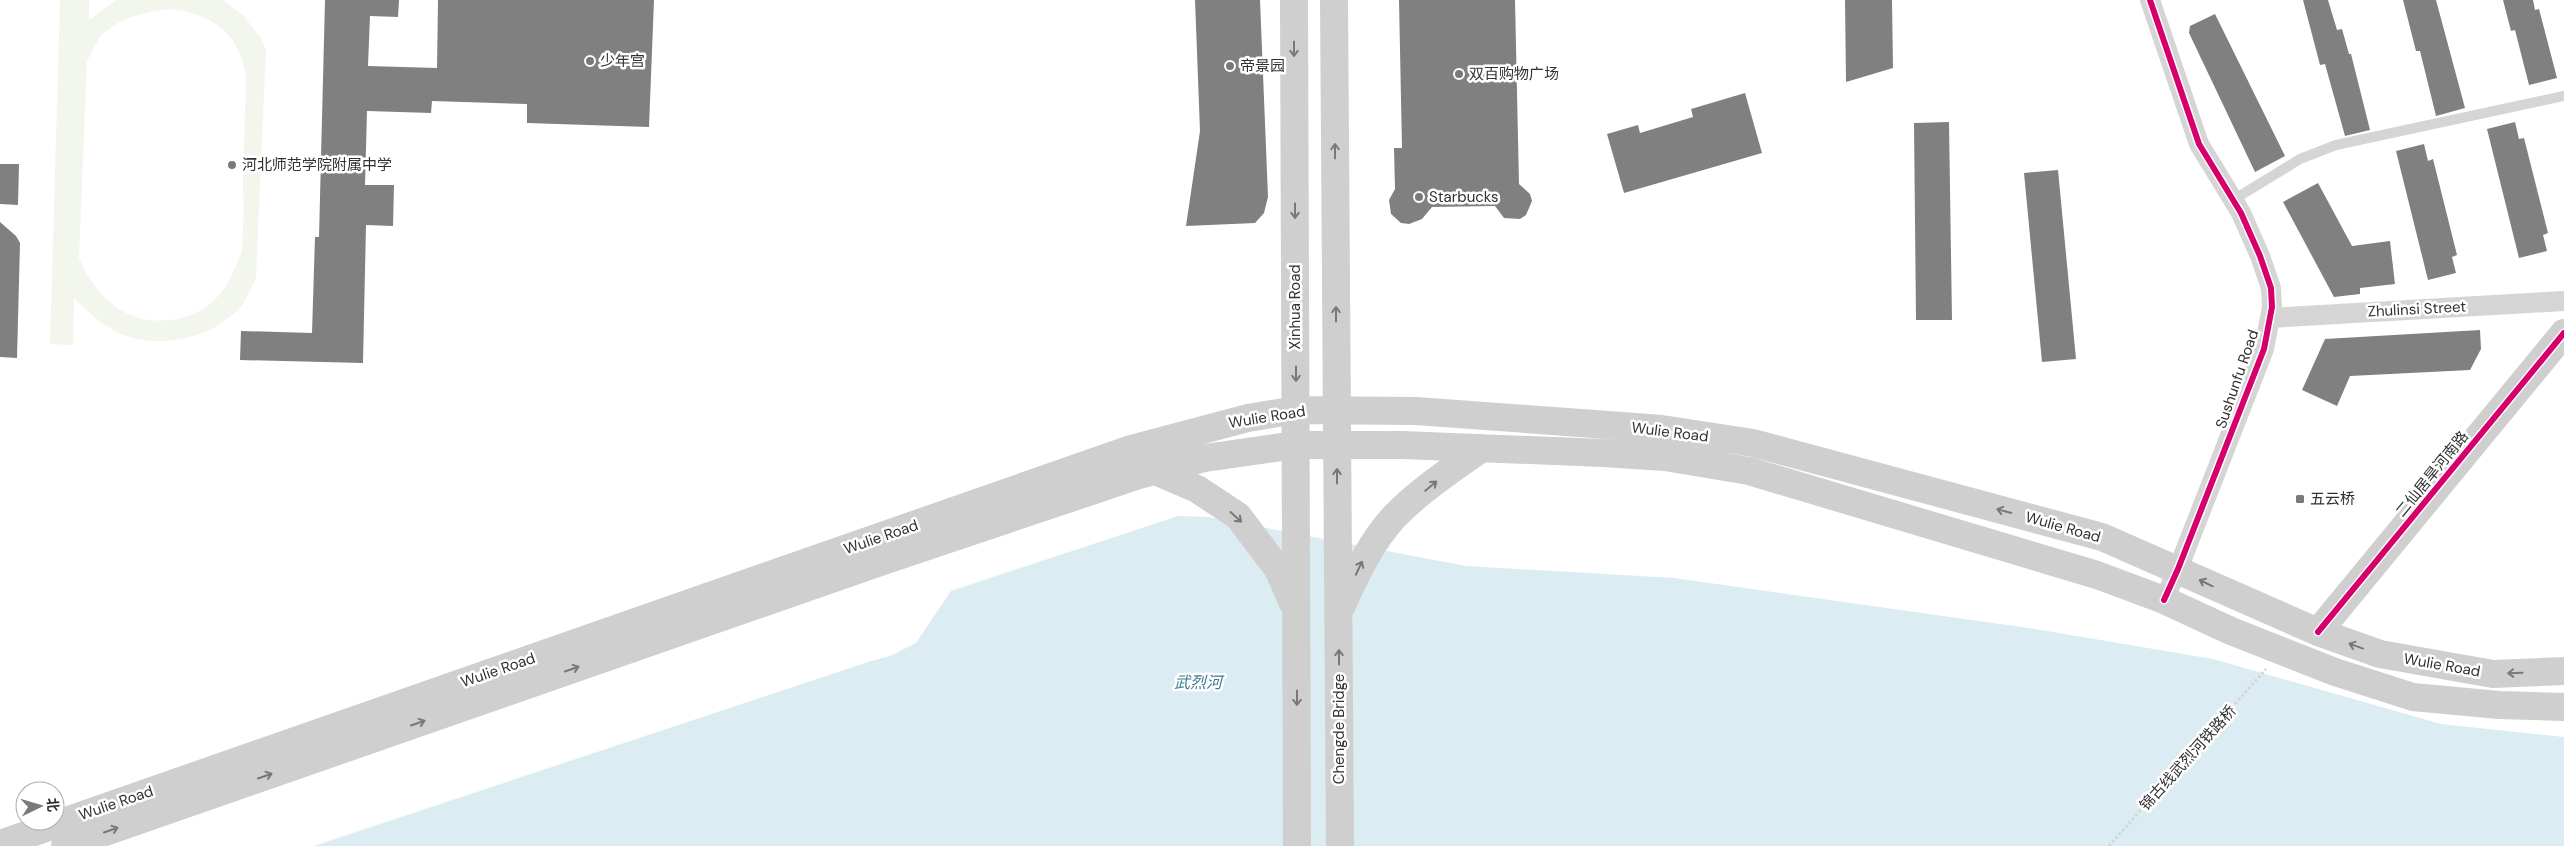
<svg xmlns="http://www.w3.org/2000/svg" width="2564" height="846" font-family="'DM Sans','Noto Sans SC',sans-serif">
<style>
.green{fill:#f3f6ed;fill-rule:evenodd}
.water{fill:#dbecf3}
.building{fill:#808080}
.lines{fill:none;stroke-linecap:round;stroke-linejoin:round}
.path{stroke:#d5d5d5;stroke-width:3;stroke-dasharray:2.5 2.5;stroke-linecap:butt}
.lane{stroke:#d5d5d5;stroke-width:10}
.street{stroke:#d5d5d5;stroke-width:20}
.secondary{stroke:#cfcfcf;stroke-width:28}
.cycleway-casing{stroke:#fff;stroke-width:9}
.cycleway{stroke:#d6006c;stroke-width:6}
.oneway{stroke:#787878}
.poi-dot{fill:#797979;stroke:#fff;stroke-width:2}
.labels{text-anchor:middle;stroke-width:5;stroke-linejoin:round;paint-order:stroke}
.poi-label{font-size:15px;fill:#313131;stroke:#fff;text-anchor:start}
.street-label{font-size:15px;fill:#313131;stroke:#fff}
.water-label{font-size:16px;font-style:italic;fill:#3c7d96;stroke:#fff}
</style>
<rect width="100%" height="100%" fill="#fff"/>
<path class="green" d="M60 0H89V20L116 0H223L244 16 260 37 266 50 256 278C252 286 248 297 242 305 216 338 157 351 119 333 101 324 88 312 74 298L73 345 50 344ZM170 9C212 14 239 32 246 77 245 110 244 143 243 176 243 200 244 225 242 248 241 256 237 263 234 270 220 306 188 324 150 320 115 316 92 288 79 258L87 61C92 53 96 40 103 34 121 17 146 12 170 9Z"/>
<path class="water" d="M1178 516 1209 517 1466 566 1674 578 2035 629 2213 659 2441 724 2564 737V846H314L871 661 890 656 916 643 951 591Z"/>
<path class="building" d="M325 0H399L398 17 370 16 368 66 437 68 438 0H654L649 127 527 123V104L432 101 431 113 367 111 365 185H394L393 226 366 225 363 363 240 360 241 331 312 333 315 237H319Z
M1195 0H1260L1268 197 1264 213 1255 223 1186 226 1200 131Z
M1399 0H1515L1519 184 1530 194 1532 201 1526 215 1520 219 1504 218 1495 206 1432 207 1422 219 1409 224 1401 223 1391 214 1389 200 1395 189 1394 148H1402Z
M1845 0H1892L1893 68 1846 82Z
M2303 0H2328L2337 30 2342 29 2349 54H2351L2370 130 2345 136 2325 64 2320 65Z
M2403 0H2436L2465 108 2436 116 2420 51H2416Z
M2503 0H2533L2535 10 2539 9 2557 78 2529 85 2515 30 2511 31Z
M2215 14 2285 156 2255 172 2189 33 2190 26Z
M1745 93 1762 153 1624 193 1607 134 1638 125 1640 133 1693 117 1691 109Z
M1949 122 1952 320H1916L1914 123Z
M2515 122 2519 139 2524 138 2548 233 2543 235 2547 251 2519 258 2487 129Z
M2424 144 2428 161 2433 159 2457 255 2452 257 2456 273 2428 280 2396 151Z
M0 164H19L18 205 0 204Z
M2058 170 2076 359 2042 362 2024 173Z
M2318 183 2352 246 2390 241 2395 284 2360 288V294L2334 297 2283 202Z
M0 222 16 236 20 243 17 358 0 357Z
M2480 330 2481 349 2470 370 2350 376 2337 406 2302 390 2325 339Z"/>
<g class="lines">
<path class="path" d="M2109 846 2266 669"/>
<path class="lane" d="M2233 200 2300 159 2336 145 2564 96"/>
<path class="street" d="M2150 0 2199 144 2241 213 2260 256 2271 288 2272 307 2264 349 2178 569 2164 600
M2270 318 2564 301"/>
<path class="secondary" d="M1294 0 1297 846
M1334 0 1340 846
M1155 471 1197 489 1238 516 1278 569 1293 603
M1341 607C1356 575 1370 543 1394 517 1419 491 1452 469 1482 448
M2318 632 2564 333
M0 844 1131 449 1248 418 1296 410 1416 411 1662 429 1753 443 2102 537 2318 632 2380 654 2493 674 2564 671
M65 846 886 560 1139 475 1205 458 1296 445H1402L1603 453 1665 457 1749 471 2097 575 2164 600 2231 631 2335 672 2413 697 2499 705 2564 707"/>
<g class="cycleway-casing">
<path id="cycleway" d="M2150 0 2199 144 2241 213 2260 256 2271 288 2272 307 2264 349 2178 569 2164 600
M2318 632 2564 333"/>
</g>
<use href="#cycleway" class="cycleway"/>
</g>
<defs><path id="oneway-shaft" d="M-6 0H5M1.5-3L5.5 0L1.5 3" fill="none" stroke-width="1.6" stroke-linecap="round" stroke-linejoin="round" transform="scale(1.25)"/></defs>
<g class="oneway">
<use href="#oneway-shaft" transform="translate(1294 49) rotate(90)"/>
<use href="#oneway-shaft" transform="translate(1335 151) rotate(-90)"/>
<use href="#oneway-shaft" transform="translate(1295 211) rotate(90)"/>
<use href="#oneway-shaft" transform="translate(1336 314) rotate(-90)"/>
<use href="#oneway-shaft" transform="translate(1296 374) rotate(90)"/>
<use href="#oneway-shaft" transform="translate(1337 476) rotate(-90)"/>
<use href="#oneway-shaft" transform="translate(1431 486) rotate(-40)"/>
<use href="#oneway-shaft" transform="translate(2004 511) rotate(-165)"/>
<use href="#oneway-shaft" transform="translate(1236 517) rotate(42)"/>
<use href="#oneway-shaft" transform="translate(1359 568) rotate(-65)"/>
<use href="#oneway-shaft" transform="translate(2206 583) rotate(-154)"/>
<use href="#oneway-shaft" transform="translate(2356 646) rotate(-160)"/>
<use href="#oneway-shaft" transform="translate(1339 657) rotate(-90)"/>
<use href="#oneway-shaft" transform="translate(572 669) rotate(-19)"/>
<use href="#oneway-shaft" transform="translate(2515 673) rotate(178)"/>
<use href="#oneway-shaft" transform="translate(1297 698) rotate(90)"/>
<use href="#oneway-shaft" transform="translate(418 723) rotate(-19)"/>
<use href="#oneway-shaft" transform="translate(265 776) rotate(-19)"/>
<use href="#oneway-shaft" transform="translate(111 830) rotate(-19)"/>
</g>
<g class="poi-dot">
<circle cx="590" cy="61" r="5"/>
<circle cx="1230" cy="66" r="5"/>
<circle cx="1459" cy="74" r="5"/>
<circle cx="232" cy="165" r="5"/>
<circle cx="1419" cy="197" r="5"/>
<rect x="2295" y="494" width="10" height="10" rx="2.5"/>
</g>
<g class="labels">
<g class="poi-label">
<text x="600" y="66">少年宫</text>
<text x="1240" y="71">帝景园</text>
<text x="1469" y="79">双百购物广场</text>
<text x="242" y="170">河北师范学院附属中学</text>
<text x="1429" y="202">Starbucks</text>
<text x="2310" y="504">五云桥</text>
</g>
<g class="street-label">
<text transform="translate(1295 307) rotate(-90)" y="5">Xinhua Road</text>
<text transform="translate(2417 309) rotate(-3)" y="5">Zhulinsi Street</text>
<text transform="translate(2237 379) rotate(-71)" y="5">Sushunfu Road</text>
<text transform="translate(1267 417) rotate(-9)" y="5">Wulie Road</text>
<text transform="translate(1670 432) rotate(7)" y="5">Wulie Road</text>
<text transform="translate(2432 474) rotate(-51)" y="5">二仙居旱河南路</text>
<text transform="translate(2063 527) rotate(16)" y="5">Wulie Road</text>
<text transform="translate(881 537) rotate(-19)" y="5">Wulie Road</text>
<text transform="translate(2442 665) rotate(10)" y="5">Wulie Road</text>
<text transform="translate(498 670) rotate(-19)" y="5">Wulie Road</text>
<text transform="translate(1339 729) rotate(-90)" y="5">Chengde Bridge</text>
<text transform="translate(2188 758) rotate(-48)" y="5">锦古线武烈河铁路桥</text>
<text transform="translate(116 803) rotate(-19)" y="5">Wulie Road</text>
</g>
<g class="water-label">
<text x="1198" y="688">武烈河</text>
</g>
</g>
<g transform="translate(40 806) rotate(85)"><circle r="24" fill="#ffffff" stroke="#adadad"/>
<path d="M0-4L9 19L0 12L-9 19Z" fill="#797979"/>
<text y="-8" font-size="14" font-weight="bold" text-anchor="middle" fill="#313131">北</text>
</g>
</svg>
